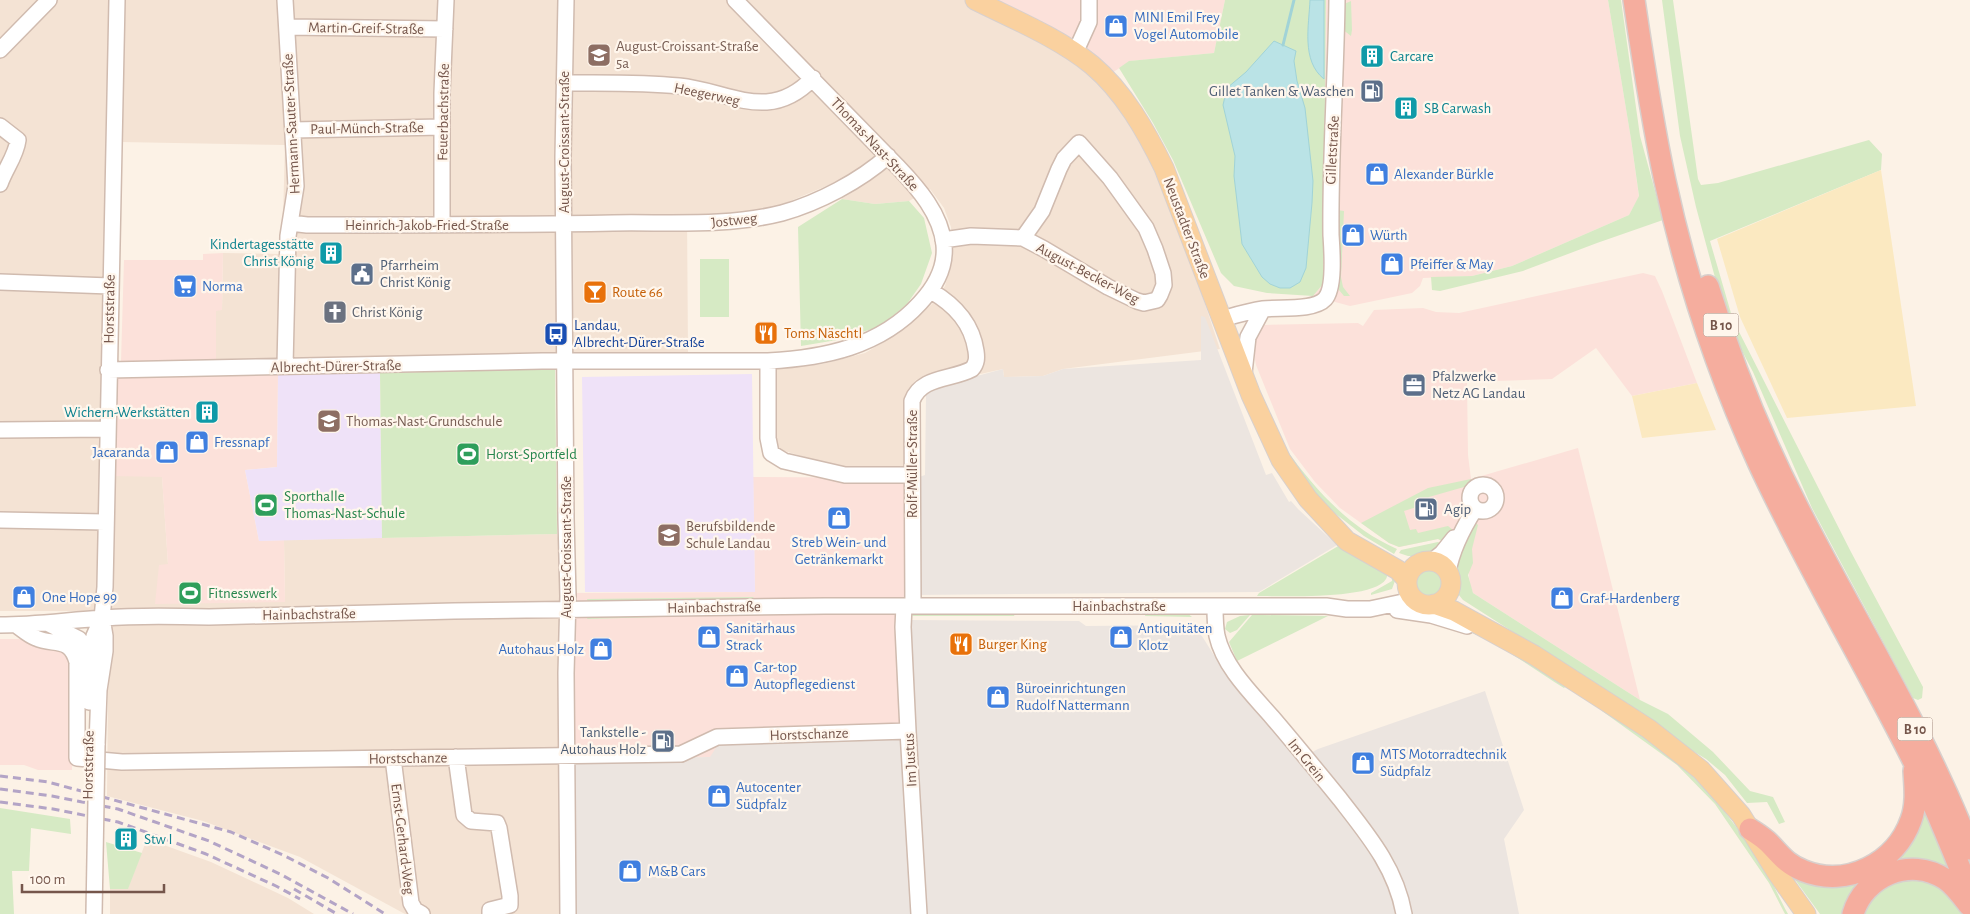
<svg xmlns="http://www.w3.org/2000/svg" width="1970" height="914" font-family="'Alegreya Sans',sans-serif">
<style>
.residential{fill:#f4e3d4}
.commercial{fill:#fce1da}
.industrial{fill:#ece5e0}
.education{fill:#efe2f8}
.green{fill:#d6eac4}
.sand{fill:#fbe9c1}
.water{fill:#bae3e6;stroke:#a1d3d7}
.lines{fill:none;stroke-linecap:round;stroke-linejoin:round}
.stream{stroke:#a1d3d7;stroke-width:3}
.minor-casing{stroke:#d0bbaf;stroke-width:18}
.major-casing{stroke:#d8d0cd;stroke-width:21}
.highway-casing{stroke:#d8d0cd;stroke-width:24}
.minor{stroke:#fff;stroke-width:15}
.major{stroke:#fad19f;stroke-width:19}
.highway{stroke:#f5ad9e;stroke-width:21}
.rail{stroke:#b3a4c6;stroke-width:3;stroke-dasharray:8 5;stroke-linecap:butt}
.minor-bridge-casing{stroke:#d0bbaf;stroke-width:18;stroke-linecap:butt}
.minor-bridge{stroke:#fff;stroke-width:15}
.labels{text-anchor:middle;stroke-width:4.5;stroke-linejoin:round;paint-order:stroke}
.shield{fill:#fff6ec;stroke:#9e867b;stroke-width:1}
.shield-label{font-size:14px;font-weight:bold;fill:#75564b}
.shop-label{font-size:15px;fill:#366cbe;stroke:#fff6ec;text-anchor:start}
.street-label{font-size:15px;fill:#75564b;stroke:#fff6ec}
.education-label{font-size:15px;fill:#785e54;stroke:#fff6ec;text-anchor:start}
.culture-label{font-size:15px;fill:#0d838f;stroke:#fff6ec;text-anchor:start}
.service-label{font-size:15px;fill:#4e5e75;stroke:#fff6ec;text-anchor:start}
.food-label{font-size:15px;fill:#c56008;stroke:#fff6ec;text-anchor:start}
.worship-label{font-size:15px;fill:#5b616d;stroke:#fff6ec;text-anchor:start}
.transit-label{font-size:15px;fill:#164399;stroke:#fff6ec;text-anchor:start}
.leisure-label{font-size:15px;fill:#27864d;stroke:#fff6ec;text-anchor:start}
</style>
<rect width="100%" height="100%" fill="#fcf2e6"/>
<path class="residential" d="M0 0H966L1070 57 1100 81 1152 151 1177 220 1220 349 1063 369 1043 376 1004 377 1003 369 976 375 966 365 935 372 916 380 907 392V460L904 468 839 467 781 450 774 443V369L823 364 865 353 899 333 932 304 945 286 953 256 951 227 944 208 930 189 909 201 875 204 842 199 831 184 776 207 731 214 687 215 688 353 574 352 216 362V310H222L223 253 282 254 285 145 121 142 114 476H162L168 564 285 602 284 540 557 534 569 593 575 914H405L300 857 203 821 107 796 108 690 113 647 111 611H0Z
M147 839 211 862 288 898 314 914H110V889L128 888Z"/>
<path class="commercial" d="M966 0H1225L1214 53 1130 61 1100 81 1070 57Z
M1326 0H1608L1631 139 1639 197 1629 215 1512 266 1472 276 1423 278 1420 286 1412 293 1350 306 1313 296 1323 284Z
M223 253 222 310 216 311V362L121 361 124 260H203V254Z
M1643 273 1655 276 1662 291 1697 383 1632 396 1596 348 1552 379 1467 382 1468 455 1471 479 1578 448 1640 700 1473 593 1470 585 1466 552 1438 539 1399 547 1389 543 1340 508 1315 482 1290 449 1256 365 1254 354 1256 338 1264 325 1358 323 1363 326 1374 310 1423 308 1436 312 1459 313Z
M114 374 278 375 277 467 245 470 259 541 284 540 285 602 155 604 159 565 168 564 162 477 113 476Z
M753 477 916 478 909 620 915 733 710 757 572 759 569 593 755 592Z
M0 639H21L35 645 65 651 73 669 72 770H38L24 765H0Z"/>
<path class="industrial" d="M1201 316 1205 317 1266 475 1272 473 1289 502 1291 501 1298 509 1337 545 1259 592 915 595 916 478 925 475 926 395 928 389 1003 369 1004 377 1043 376 1063 369 1201 360Z
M909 620 1079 621 1086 626 1195 625 1227 676 1299 759 1318 749 1485 691 1524 810 1504 839 1519 914H575L572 759 710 757 721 740 914 733Z"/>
<path class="education" d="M380 373 382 538 259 541 245 470 277 467 278 375Z
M752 374 755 592H585L582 377Z"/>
<path class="green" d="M1225 0H1326L1323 284 1313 296 1267 293 1234 286 1221 273 1173 160 1153 123 1119 68 1129 61 1214 53Z
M1608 0H1621L1640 136 1663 220 1597 243 1523 271 1440 291 1432 290 1431 277 1472 276 1512 266 1629 215 1639 196 1631 139Z
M1662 0H1673L1698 179 1701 185 1718 183 1869 140 1882 154 1881 170 1710 241 1733 320 1851 552 1923 687 1922 698 1918 700 1913 698 1812 508 1753 372 1727 322 1696 207 1680 136Z
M1351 1 1352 30 1351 36 1342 29V5Z
M842 199 875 204 909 201 924 218 932 253 921 284 907 304 889 319 875 328 837 340 801 346 798 227Z
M1337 210 1344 211 1341 277 1343 287 1350 296H1344L1339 290 1336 282Z
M700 259H729V317H700Z
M555 369 557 534 382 538 380 373Z
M1286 449C1315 490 1351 529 1397 549L1394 554 1364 536 1327 507 1295 470Z
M1471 479 1473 483 1471 485 1429 497 1423 505 1404 511 1410 530 1416 529 1418 533 1448 526 1453 530 1444 542 1438 539 1399 547 1389 543 1361 523 1428 488Z
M1474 521 1478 525 1472 549 1473 563 1468 575 1473 593 1640 700 1668 714 1713 752 1750 791 1773 797 1785 822 1779 824 1767 802 1747 803 1725 775 1706 759 1680 743 1640 713 1463 600 1454 589 1452 570Z
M1345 542 1386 567C1387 571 1388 576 1386 579 1374 600 1281 596 1257 596L1259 593Z
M1438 542 1442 544 1431 556H1408L1399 553 1401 550Z
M1412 582a16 16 0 1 1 32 0a16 16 0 1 1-32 0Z
M1391 570 1396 578 1392 589 1371 595V593L1392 581Z
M754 597 750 600 588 602 587 599Z
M1076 598H1251L1249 600 1076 601Z
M1373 611 1406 612 1472 631 1526 660 1565 687 1564 688C1536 671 1498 642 1467 631 1436 619 1406 615 1373 613Z
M914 612H1013L1015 614 1014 616H912Z
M1146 612 1187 613 1192 617 1145 616Z
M589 615H660L659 617 587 619Z
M1250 615 1237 630 1230 633 1225 629 1227 622 1240 616Z
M1252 615H1262L1328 616 1237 661 1229 642Z
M1602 711 1609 712C1622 721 1637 730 1650 740 1699 775 1739 825 1769 877 1776 889 1781 902 1788 914H1785L1769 883 1715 804 1677 765Z
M1922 805 1950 874 1897 866 1847 914H1820L1788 870 1859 877Z
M0 808 70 819 71 834 31 828 29 871H12L14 914H0Z
M106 842 142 853 128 889H110Z
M1920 875 1951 894 1962 914H1857L1870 891Z"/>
<path class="sand" d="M1881 170 1916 406 1787 418 1740 317 1717 239Z
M1697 383 1716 430 1642 438 1632 396Z"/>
<path class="water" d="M1310 0H1324V79C1301 61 1309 25 1310 0Z
M1274 41 1296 51 1294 61 1297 81 1305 108 1313 181 1312 203 1306 268 1300 282 1290 288H1280L1270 284 1262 277 1242 244 1234 176 1235 156 1223 105 1227 88 1246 72Z"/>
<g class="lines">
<path class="stream" d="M1283 45 1294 0"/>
<g class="minor-casing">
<path id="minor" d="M566 0 563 157 566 519 568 596 566 673 568 914
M287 27 445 29
M0 50 49 0
M1075 53 1089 22V0
M564 83C602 83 642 82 679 86 730 91 769 124 813 78
M0 126 18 140C16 156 5 169 0 184
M293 130 442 127
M290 223 307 225C409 225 511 225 613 223 669 222 727 227 782 213 818 203 860 181 888 156
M442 224V93L446 0
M943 240 971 236 1023 238 1044 249 1108 287 1137 301 1144 303 1157 300 1160 295 1164 285 1163 273 1155 249 1146 228 1110 178 1079 143 1064 159 1059 169 1042 211 1023 238
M0 282 110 286
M1222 319C1236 315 1249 311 1263 309 1279 307 1314 311 1325 299 1335 288 1332 250 1331 235 1330 157 1336 79 1337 0
M768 361V438L771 453 784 461 845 475H912
M285 366 288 236 296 186 285 0
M108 370 542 361H768C824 358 880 347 920 303 935 287 946 267 944 245 941 214 918 188 898 167L735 0
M1244 373 1248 337 1263 309
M0 430 107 429
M1470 498a13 13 0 1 1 26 0a13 13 0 1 1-26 0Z
M0 520 105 522
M1432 561 1442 553 1454 538
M1448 572C1452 549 1463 528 1475 509
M904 606 903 627 908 731 919 914
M913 606 912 401C921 376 952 380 972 369 977 363 977 358 976 351 972 323 955 305 931 291
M1215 606C1215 616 1215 626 1217 636 1224 667 1252 694 1272 717 1295 744 1318 772 1340 799 1368 835 1396 868 1404 914
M1397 610 1431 615 1467 626
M49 624 79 639 91 655
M0 625C35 625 69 620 104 618 139 615 174 616 209 617L454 611 825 606H1326L1347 609H1370L1403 602 1417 601
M16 625C22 629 28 635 36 638 54 646 70 636 77 662V758L122 762 681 754 717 737 908 731
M89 702 92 644 94 636 102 618
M97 745 99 690 105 651V636L102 618 105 587 117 0
M456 757 464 815 471 821 497 823 499 828 510 896V905L490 910V914
M393 758 411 903 415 910 422 914"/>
</g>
<g class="major-casing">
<path id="major" d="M975 0C1013 19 1059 38 1092 65 1124 92 1146 131 1164 168L1251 395 1281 460 1308 499 1347 541 1398 570 1407 580
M1407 583a22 22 0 1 1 44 0a22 22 0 1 1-44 0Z
M1434 604 1454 611 1534 655 1649 729 1701 770 1741 815 1777 873 1806 914"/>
</g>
<g class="highway-casing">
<path id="highway" d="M1634 0C1643 61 1652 121 1665 181 1686 278 1718 374 1759 464 1806 565 1863 661 1913 760 1934 803 1952 848 1970 893
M1708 286C1731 361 1760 434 1796 504 1854 619 1924 729 1970 849
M1750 829C1756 833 1763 837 1769 843 1781 855 1786 864 1804 871 1847 888 1896 863 1911 820 1917 804 1915 787 1914 771
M1853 914C1864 876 1910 856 1945 879 1954 885 1962 896 1969 905"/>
</g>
<use href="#minor" class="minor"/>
<use href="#major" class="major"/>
<use href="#highway" class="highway"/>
<path class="rail" d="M0 776 48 782 231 832 285 856 328 878 385 914
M0 789 52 796 118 809 209 841 280 874 353 914
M0 802 53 809 118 822 206 854 276 886 300 899
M294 889 337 914"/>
<g class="minor-bridge-casing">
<path id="minor-bridge" d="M94 914 97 745"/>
</g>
<use href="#minor-bridge" class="minor-bridge"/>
</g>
<defs>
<g id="shop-square" transform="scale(1.25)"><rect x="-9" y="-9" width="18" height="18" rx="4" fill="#3f7fe0" stroke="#fff6ec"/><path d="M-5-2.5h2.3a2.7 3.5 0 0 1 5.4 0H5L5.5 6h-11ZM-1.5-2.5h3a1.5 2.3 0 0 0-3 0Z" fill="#fff"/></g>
<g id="university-square" transform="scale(1.25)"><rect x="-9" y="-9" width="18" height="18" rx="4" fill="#8d6e63" stroke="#fff6ec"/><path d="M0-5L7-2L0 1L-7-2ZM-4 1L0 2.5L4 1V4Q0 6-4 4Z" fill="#fff"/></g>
<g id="building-square" transform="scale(1.25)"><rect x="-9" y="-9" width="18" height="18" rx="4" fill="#0f9aa8" stroke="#fff6ec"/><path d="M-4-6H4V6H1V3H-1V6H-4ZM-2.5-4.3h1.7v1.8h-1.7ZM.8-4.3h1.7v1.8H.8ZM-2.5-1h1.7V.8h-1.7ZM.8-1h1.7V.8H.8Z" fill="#fff"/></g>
<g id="fuel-square" transform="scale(1.25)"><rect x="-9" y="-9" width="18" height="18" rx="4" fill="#5c6f8a" stroke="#fff6ec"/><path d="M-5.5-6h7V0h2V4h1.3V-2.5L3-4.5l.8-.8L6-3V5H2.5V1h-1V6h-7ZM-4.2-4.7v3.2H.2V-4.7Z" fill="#fff"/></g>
<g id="civic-square" transform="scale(1.25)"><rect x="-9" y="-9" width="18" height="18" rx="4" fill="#5c6f8a" stroke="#fff6ec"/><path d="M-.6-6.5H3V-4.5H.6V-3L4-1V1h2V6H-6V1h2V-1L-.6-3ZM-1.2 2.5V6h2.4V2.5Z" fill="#fff"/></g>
<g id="supermarket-square" transform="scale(1.25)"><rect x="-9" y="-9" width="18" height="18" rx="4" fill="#3f7fe0" stroke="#fff6ec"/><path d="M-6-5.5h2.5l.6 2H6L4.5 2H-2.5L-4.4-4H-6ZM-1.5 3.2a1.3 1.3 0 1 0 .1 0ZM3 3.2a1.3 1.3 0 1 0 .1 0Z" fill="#fff"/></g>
<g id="bar-square" transform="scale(1.25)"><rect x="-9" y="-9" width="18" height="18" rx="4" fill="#e8710a" stroke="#fff6ec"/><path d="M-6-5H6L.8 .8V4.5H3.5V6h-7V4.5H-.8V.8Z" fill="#fff"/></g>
<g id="church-square" transform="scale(1.25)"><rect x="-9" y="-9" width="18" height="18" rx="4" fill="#6b7280" stroke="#fff6ec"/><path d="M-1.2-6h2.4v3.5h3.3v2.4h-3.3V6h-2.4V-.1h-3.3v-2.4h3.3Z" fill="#fff"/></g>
<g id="restaurant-square" transform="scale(1.25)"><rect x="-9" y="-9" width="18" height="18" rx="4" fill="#e8710a" stroke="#fff6ec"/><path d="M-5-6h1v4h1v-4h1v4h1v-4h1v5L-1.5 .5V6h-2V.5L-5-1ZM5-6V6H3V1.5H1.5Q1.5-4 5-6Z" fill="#fff"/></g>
<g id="bus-square" transform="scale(1.25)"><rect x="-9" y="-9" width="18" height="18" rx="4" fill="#1a4fb4" stroke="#fff6ec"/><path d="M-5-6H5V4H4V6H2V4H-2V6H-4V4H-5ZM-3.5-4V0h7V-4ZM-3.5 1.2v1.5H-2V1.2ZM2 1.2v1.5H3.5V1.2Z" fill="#fff"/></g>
<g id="office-square" transform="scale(1.25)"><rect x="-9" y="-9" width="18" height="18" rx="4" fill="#5c6f8a" stroke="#fff6ec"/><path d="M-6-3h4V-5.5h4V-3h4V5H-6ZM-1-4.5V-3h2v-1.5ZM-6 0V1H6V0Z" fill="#fff"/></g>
<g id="school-square" transform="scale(1.25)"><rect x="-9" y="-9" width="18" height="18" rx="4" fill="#8d6e63" stroke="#fff6ec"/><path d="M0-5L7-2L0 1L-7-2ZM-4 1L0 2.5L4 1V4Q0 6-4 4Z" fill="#fff"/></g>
<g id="stadium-square" transform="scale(1.25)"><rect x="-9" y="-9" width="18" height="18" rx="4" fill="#2e9e5b" stroke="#fff6ec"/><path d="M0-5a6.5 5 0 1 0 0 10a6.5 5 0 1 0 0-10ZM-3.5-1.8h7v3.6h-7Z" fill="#fff"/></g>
</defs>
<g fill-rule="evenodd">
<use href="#shop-square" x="1116" y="26"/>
<use href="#university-square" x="599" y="55"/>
<use href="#building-square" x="1372" y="56"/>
<use href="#fuel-square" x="1372" y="91"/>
<use href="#building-square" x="1406" y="108"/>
<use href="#shop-square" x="1377" y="174"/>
<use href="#shop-square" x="1353" y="235"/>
<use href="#building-square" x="331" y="253"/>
<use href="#shop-square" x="1392" y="264"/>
<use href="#civic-square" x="362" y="274"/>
<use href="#supermarket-square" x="185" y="286"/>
<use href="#bar-square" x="595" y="292"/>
<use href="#church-square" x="335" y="312"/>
<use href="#restaurant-square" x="766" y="333"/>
<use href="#bus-square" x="556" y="334"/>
<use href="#office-square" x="1414" y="385"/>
<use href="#building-square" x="207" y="412"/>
<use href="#school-square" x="329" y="421"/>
<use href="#shop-square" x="197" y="442"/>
<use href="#shop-square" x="167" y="452"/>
<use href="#stadium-square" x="468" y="454"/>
<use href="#stadium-square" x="266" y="505"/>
<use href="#fuel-square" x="1426" y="509"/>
<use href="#shop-square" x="839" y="518"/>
<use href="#school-square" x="669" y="535"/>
<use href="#stadium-square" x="190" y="593"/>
<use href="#shop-square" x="24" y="597"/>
<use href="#shop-square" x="1562" y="598"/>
<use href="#shop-square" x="709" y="637"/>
<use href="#shop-square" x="1121" y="637"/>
<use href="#restaurant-square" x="961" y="644"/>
<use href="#shop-square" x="601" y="649"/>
<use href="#shop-square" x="737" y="676"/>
<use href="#shop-square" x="998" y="697"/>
<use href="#fuel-square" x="663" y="741"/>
<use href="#shop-square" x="1363" y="763"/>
<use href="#shop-square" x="719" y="796"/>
<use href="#building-square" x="126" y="839"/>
<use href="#shop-square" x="630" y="871"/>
</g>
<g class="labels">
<g class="shield">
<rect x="1703.5" y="313.5" width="35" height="23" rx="4"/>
<rect x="1897.5" y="717.5" width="35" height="23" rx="4"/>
</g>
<g class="shield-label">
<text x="1721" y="330">B 10</text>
<text x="1915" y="734">B 10</text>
</g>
<g class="shop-label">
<text x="1134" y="22">MINI Emil Frey<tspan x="1134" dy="17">Vogel Automobile</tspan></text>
<text x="1394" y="179">Alexander Bürkle</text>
<text x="1370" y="240">Würth</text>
<text x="1410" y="269">Pfeiffer &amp; May</text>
<text x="202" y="291">Norma</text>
<text x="214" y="447">Fressnapf</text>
<text x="150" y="457" text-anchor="end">Jacaranda</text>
<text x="839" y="547" text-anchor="middle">Streb Wein- und<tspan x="839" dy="17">Getränkemarkt</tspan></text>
<text x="42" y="602">One Hope 99</text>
<text x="1580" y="603">Graf-Hardenberg</text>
<text x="726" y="633">Sanitärhaus<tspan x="726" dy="17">Strack</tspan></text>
<text x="1138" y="633">Antiquitäten<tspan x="1138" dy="17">Klotz</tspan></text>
<text x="584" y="654" text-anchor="end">Autohaus Holz</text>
<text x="754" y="672">Car-top<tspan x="754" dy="17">Autopflegedienst</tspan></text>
<text x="1016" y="693">Büroeinrichtungen<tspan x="1016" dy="17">Rudolf Nattermann</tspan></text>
<text x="1380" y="759">MTS Motorradtechnik<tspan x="1380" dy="17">Südpfalz</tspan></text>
<text x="736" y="792">Autocenter<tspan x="736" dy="17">Südpfalz</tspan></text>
<text x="648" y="876">M&amp;B Cars</text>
</g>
<g class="street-label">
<text transform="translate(366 28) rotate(1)" y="5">Martin-Greif-Straße</text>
<text transform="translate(707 94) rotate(12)" y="5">Heegerweg</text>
<text transform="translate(443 112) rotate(-89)" y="5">Feuerbachstraße</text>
<text transform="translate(291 124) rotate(-93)" y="5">Hermann-Sauter-Straße</text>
<text transform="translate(367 128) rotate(-1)" y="5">Paul-Münch-Straße</text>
<text transform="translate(564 142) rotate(-90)" y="5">August-Croissant-Straße</text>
<text transform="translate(875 144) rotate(47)" y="5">Thomas-Nast-Straße</text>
<text transform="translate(1332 150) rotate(-87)" y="5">Gilletstraße</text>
<text transform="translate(734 220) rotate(-6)" y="5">Jostweg</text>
<text x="427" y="230">Heinrich-Jakob-Fried-Straße</text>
<text transform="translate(1187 228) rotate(69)" y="5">Neustadter Straße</text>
<text transform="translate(1088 273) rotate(28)" y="5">August-Becker-Weg</text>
<text transform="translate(109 309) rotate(-89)" y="5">Horststraße</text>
<text transform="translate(336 366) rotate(-1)" y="5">Albrecht-Dürer-Straße</text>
<text transform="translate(912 464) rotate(-90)" y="5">Rolf-Müller-Straße</text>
<text transform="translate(566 547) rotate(-90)" y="5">August-Croissant-Straße</text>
<text x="1119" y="611">Hainbachstraße</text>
<text transform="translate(714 607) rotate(-1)" y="5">Hainbachstraße</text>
<text transform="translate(309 614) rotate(-1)" y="5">Hainbachstraße</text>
<text transform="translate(809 734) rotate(-2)" y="5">Horstschanze</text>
<text transform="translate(408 758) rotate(-1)" y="5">Horstschanze</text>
<text transform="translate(910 760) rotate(-93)" y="5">Im Justus</text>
<text transform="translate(1307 760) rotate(51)" y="5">Im Grein</text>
<text transform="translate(88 765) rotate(-89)" y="5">Horststraße</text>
<text transform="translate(403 839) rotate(83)" y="5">Ernst-Gerhard-Weg</text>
</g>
<g class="education-label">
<text x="616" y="51">August-Croissant-Straße<tspan x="616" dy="17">5a</tspan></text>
<text x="346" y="426">Thomas-Nast-Grundschule</text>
<text x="686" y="531">Berufsbildende<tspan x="686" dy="17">Schule Landau</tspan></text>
</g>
<g class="culture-label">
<text x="1390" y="61">Carcare</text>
<text x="1424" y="113">SB Carwash</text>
<text x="314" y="249" text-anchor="end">Kindertagesstätte<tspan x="314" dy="17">Christ König</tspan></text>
<text x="190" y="417" text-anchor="end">Wichern-Werkstätten</text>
<text x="144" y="844">Stw I</text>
</g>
<g class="service-label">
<text x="1354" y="96" text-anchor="end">Gillet Tanken &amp; Waschen</text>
<text x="380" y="270">Pfarrheim<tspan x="380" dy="17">Christ König</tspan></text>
<text x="1432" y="381">Pfalzwerke<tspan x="1432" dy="17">Netz AG Landau</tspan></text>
<text x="1444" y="514">Agip</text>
<text x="646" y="737" text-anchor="end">Tankstelle -<tspan x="646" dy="17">Autohaus Holz</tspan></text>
</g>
<g class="food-label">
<text x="612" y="297">Route 66</text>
<text x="784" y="338">Toms Näschtl</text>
<text x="978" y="649">Burger King</text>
</g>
<g class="worship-label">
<text x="352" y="317">Christ König</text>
</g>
<g class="transit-label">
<text x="574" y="330">Landau,<tspan x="574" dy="17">Albrecht-Dürer-Straße</tspan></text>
</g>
<g class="leisure-label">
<text x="486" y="459">Horst-Sportfeld</text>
<text x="284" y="501">Sporthalle<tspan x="284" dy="17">Thomas-Nast-Schule</tspan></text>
<text x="208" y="598">Fitnesswerk</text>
</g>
</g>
<path d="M22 884v8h142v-8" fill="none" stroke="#75564b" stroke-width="2.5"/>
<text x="30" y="884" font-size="15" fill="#75564b" stroke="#fff6ec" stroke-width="4" paint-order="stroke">100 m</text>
</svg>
